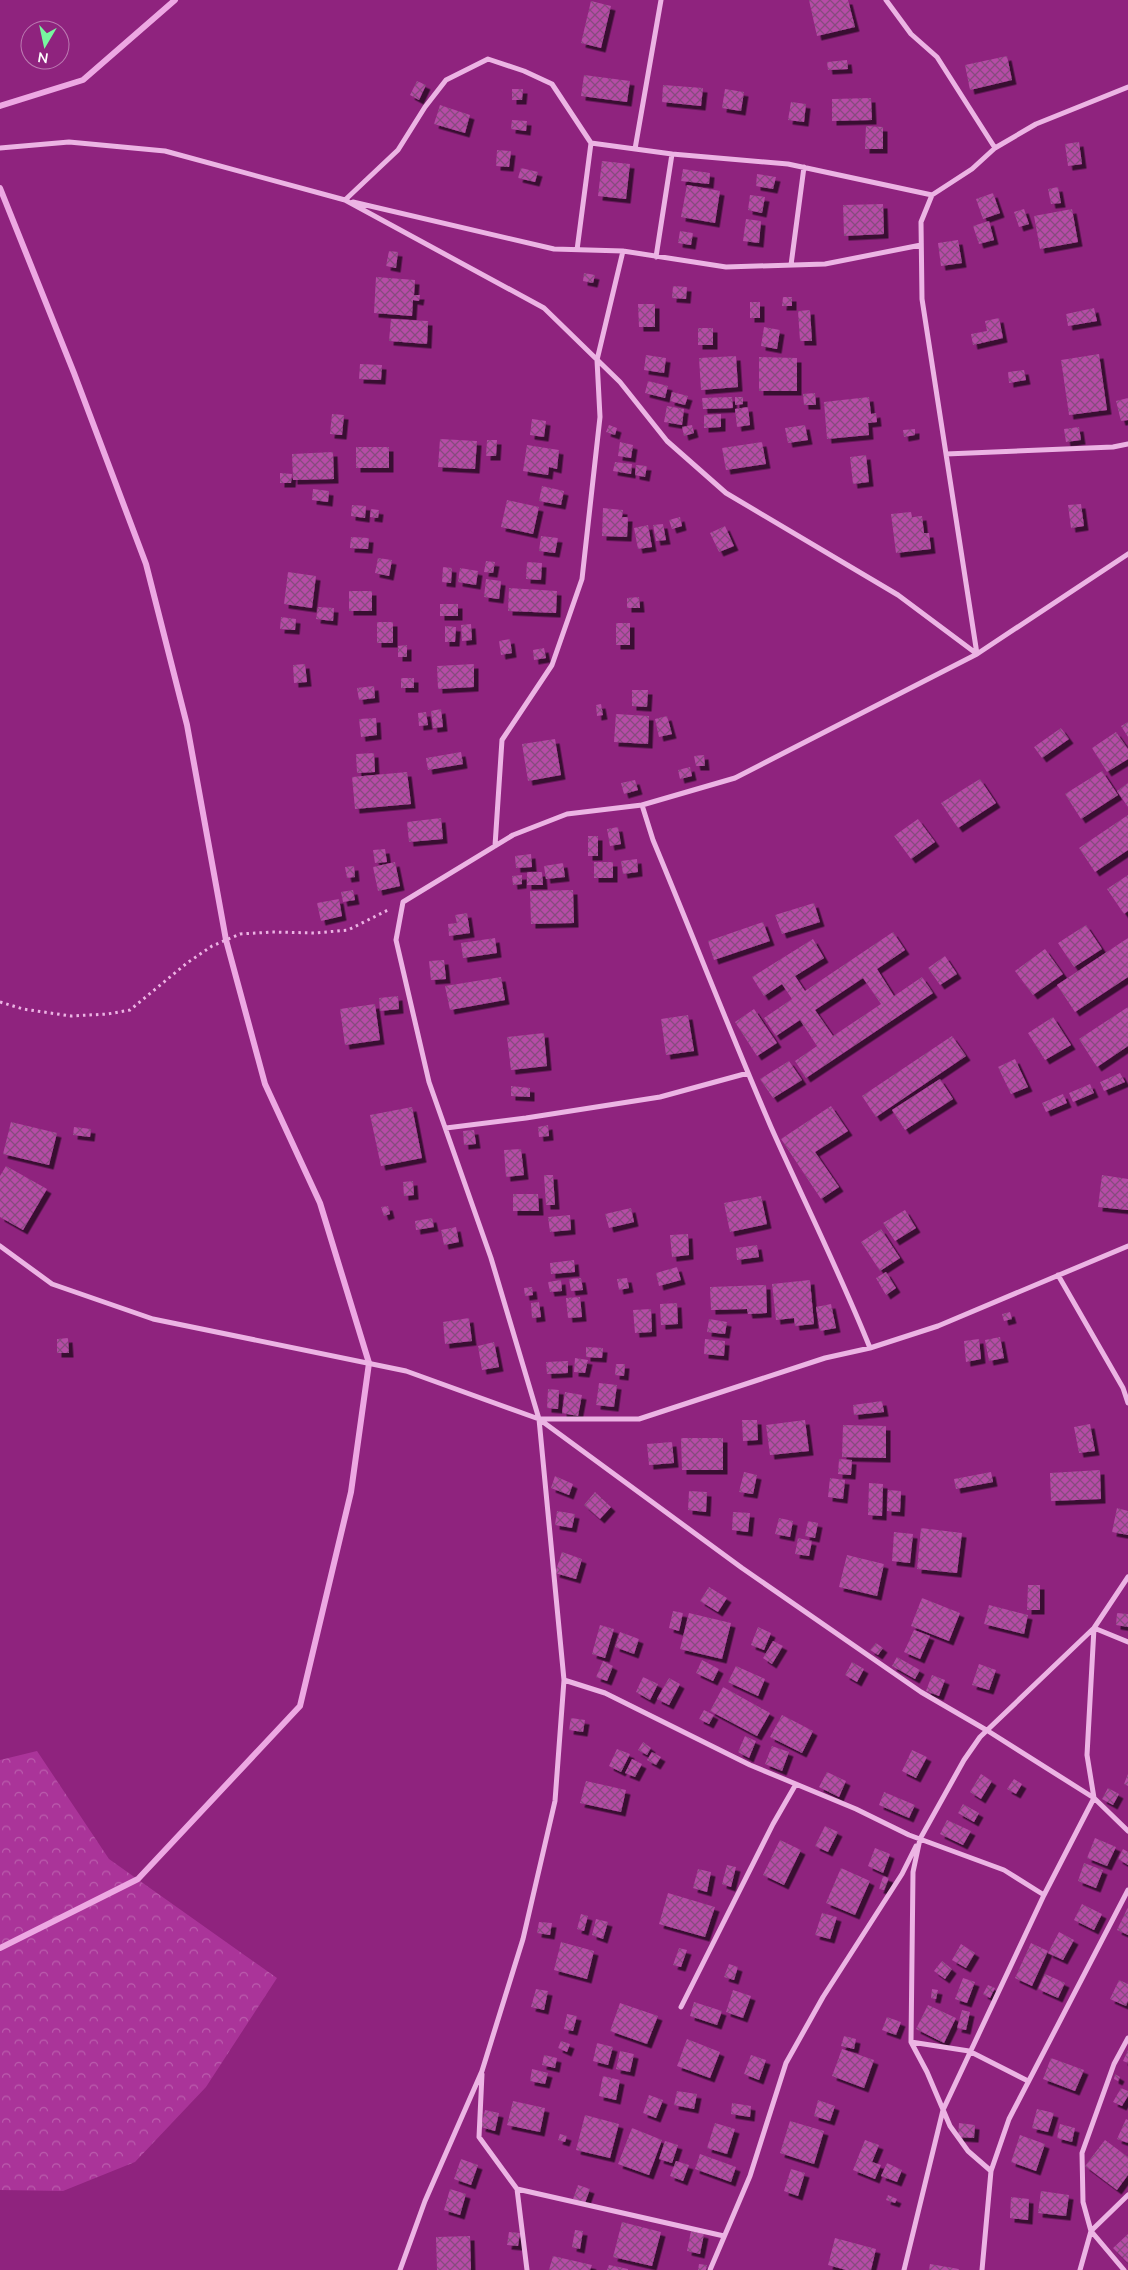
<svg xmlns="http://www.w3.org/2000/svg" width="1128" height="2270" font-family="Mulish,sans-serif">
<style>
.forest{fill:url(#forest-crowns)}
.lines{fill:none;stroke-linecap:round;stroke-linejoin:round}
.stream{stroke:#eda8e3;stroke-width:6}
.building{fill:url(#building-cross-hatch);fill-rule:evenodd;filter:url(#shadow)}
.path{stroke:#ecb4e4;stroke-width:3;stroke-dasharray:2.5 4;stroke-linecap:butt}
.street{stroke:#ecb4e4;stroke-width:5}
</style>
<defs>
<pattern id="forest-crowns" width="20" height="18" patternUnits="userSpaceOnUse" patternTransform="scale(1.25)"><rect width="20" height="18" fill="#aa3499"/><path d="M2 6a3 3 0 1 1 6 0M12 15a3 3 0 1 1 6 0" fill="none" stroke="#bb5dad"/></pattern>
<pattern id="building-cross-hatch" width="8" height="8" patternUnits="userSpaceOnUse" patternTransform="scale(1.25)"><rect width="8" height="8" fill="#b64ba6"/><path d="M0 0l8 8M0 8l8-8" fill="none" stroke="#864b7e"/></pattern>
<filter id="shadow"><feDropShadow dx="4.5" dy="4.5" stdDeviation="0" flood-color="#0009"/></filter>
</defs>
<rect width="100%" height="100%" fill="#8f237e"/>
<path class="forest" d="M37 1751 109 1859 277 1978 206 2087 135 2162 63 2191 0 2190V1760Z"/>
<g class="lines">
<path class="stream" d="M0 106 83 80 175 0
M0 188 74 373 146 564 187 725 226 940 265 1084 320 1203 369 1363 351 1492 300 1706 138 1879 0 1948"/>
</g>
<path class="building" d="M809 0H848L855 27 817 36Z
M591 1 611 6 601 48 581 43Z
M1007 56 1012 80 970 90 965 65Z
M847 60 848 69 828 70 827 62Z
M584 75 630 81 627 102 581 96Z
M417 81 426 85 419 100 410 95Z
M663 85 703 88 701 106 662 102Z
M512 89H523L522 100H512Z
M725 89 744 92 741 111 722 108Z
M871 98 872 120 832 121V99Z
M791 102 806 104 804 122 788 120Z
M440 105 470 115 465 133 434 124Z
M512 120 527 121 526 131 511 129Z
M866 126 883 127V149H865Z
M1079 142 1082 164 1068 166 1065 144Z
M497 150 511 151 509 167 496 166Z
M602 161 630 164 626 199 598 196Z
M521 168 538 172 535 182 518 178Z
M683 169 710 173 709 184 681 181Z
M757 174 776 177 773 189 756 186Z
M687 185 720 191 715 223 681 217Z
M1058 187 1061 203 1051 204 1048 189Z
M993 193 1000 213 983 219 976 199Z
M750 195 765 197 762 213 748 210Z
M883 204 884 234 844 236 843 205Z
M1024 209 1029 224 1019 227 1014 212Z
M1072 209 1078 242 1040 249 1034 216Z
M746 219 761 221 759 243 743 241Z
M989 221 994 240 979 244 973 226Z
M680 231 693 233 691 245 678 243Z
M958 240 962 263 941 266 938 243Z
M389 251 398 252 396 268 386 266Z
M584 273 595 275 593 283 583 281Z
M376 277 415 280 414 295H420L419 301 413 300 412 316 374 313Z
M673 286 687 287 686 299 672 298Z
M783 297H792V306H782Z
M750 302H760V318H750Z
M638 304H655V327H639Z
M1094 308 1097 321 1068 326 1066 314Z
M810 310 812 341H800L798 311Z
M999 318 1003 338 973 345 971 334 987 331 985 321Z
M391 319 428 321 427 344 389 341Z
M764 327 780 330 777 349 761 346Z
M698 328H713V345H698Z
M1099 354 1107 410 1069 415 1061 360Z
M646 355 666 358 664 373 644 370Z
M736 356 738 387 701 390 699 358Z
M759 357 797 358V391H759Z
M360 364 382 365 381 380 359 379Z
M1024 370 1026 380 1009 383 1008 372Z
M648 381 668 386 665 398 645 393Z
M672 392 688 396 685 405 670 401Z
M815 393 816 405H804L803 394Z
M732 397 733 408 703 409 702 398Z
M735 397H743V404L735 405Z
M869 397 871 414 876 413 877 422 868 423 869 435 827 439 824 402Z
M1128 398V420L1121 421 1116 401Z
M667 406 684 409 682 425 664 422Z
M748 407 750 425 737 427 735 409Z
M332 414 344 415 342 435 330 434Z
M721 414V427L704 428V415Z
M532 419 546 421 544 437 530 435Z
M609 425 617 428 615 435 606 432Z
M692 425 694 433 684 436 682 427Z
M805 425 808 440 788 443 785 428Z
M1079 427 1081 440 1066 442 1064 429Z
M915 429V435L904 437 903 430Z
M440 439 477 441 475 469 438 467Z
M487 440H497L496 456H486Z
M620 442 633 445 631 458 618 456Z
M762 442 766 464 726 470 722 448Z
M527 445 559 450 557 469 549 467 548 475 523 471Z
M356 447H389V468H356Z
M333 452 334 479 293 480 292 454Z
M866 455 869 482 853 484 850 457Z
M615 462 632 464 631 474 613 471Z
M636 465 647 466 645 477 635 475Z
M280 473 292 474 291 483H280Z
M542 486 564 491 561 505 539 501Z
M313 489 329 491 328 502 312 500Z
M507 500 539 507 533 534 501 527Z
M1081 504 1084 526 1071 528 1068 505Z
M352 505 366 506 365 518 351 516Z
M603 508 623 510 622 517H628L627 537 602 536Z
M371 509 379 510 378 518 370 517Z
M911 512 912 517 922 516 924 533H929L931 549 896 553 891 514Z
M680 517 682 526 672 529 669 520Z
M663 524 666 540 656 541 653 525Z
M648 525 652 547 638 549 634 528Z
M725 526 734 546 719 552 710 533Z
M541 536 558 538 555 553 539 551Z
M351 537 369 538 368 549 350 548Z
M378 558 392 560 389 576 375 573Z
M486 561 495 562 493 573 484 572Z
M527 562 542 563 541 580 526 579Z
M443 567 452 568 451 583 442 582Z
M460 568 478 571 476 585 458 582Z
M288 572 316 576 312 608 284 604Z
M486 579 501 581 499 599 484 597Z
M509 588 557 591 556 613 508 611Z
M349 591H372V611H349Z
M639 597 640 608H627V598Z
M440 604H458V616H440Z
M318 607 334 608 333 621 316 619Z
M281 617 296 619 295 630 280 629Z
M377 622H393V643H377Z
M616 623H630V645H616Z
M471 624 472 640 462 641 461 625Z
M445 626 456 627 455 642H445Z
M510 639 512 653 501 655 499 641Z
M407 645V657H398V646Z
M544 648 546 658 534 660 533 650Z
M305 664 307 682 294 683 293 665Z
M474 664V687L438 689 437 666Z
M401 678H414V688H401Z
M374 686 375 698 359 700 357 688Z
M632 690H648L647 707 632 706Z
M601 704 603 715 597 716 596 705Z
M441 709 443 727 433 728 431 711Z
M426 712 428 725 419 726 418 713Z
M616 714 649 716 648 744 614 742Z
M667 716 672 734 659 737 655 719Z
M376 718 377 735 361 737 359 719Z
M1128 722V737L1121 726Z
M1061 728 1069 739 1042 758 1034 747Z
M1116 732 1128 749V759L1107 772 1092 748Z
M555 739 561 775 528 781 522 744Z
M461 752 463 764 428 770 426 758Z
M374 753 375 772 357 773 356 754Z
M704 755 705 766H696L694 756Z
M690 767 692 776 680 779 678 770Z
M1102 771 1118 795 1081 819 1065 794Z
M407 772 411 804 355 809 352 777Z
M980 779 996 803 958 828 941 803Z
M635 780 638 790 624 794 621 783Z
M1128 783V807L1117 791Z
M1128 815V850L1095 872 1079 848Z
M441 818 443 839 409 842 407 822Z
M918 819 935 842 911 859 894 836Z
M618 827 621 844 610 846 607 829Z
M588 836H598V856H588Z
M385 849 387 862 375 863 373 850Z
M531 854 532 867 516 868 515 856Z
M637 859 638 872 623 874 621 861Z
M395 862 400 886 378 891 373 867Z
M594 862H613V878H594Z
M563 863 565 877 546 879 544 866Z
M354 866 355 877 347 878 345 867Z
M527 872H542L543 885H527Z
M522 875V884L513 885 512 876Z
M1128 875V911L1124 914 1107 889Z
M353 890 355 900 343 902 341 892Z
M573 890 574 923 531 924 530 891Z
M339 899 342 916 321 921 317 903Z
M814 903 820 922 782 934 775 915Z
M467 913 470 933 449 936 448 924 457 923 455 915Z
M763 922 770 941 714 960 708 941Z
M1086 925 1102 949 1074 967 1058 943Z
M893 932 905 950 877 969 894 996 922 977 933 993 806 1078 795 1061 817 1046 800 1020 776 1036 764 1018 792 999 782 984 764 996 752 977 813 939 824 958 795 976 805 991ZM863 978 881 1004 833 1036 815 1010Z
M495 938 497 953 463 958 461 943Z
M1128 938V977L1075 1012 1057 985Z
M1045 949 1063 974 1033 995 1015 971Z
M945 956 957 974 940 985 928 968Z
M444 960 446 979 431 980 429 961Z
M501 977 505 1000 450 1010 445 986Z
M398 996 399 1009 380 1011 379 998Z
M375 1004 380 1040 345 1045 340 1009Z
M1128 1007V1046L1097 1067 1079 1039Z
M754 1009 777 1043 757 1056 735 1022Z
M688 1015 694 1051 666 1055 661 1019Z
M1053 1017 1071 1045 1045 1060 1028 1033Z
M544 1033 547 1066 511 1070 507 1037Z
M952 1036 966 1056 876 1117 862 1096Z
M1015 1059 1028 1087 1011 1094 998 1067Z
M789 1061 802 1080 773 1098 760 1079Z
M1120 1073 1125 1082 1104 1091 1100 1082Z
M940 1079 953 1099 905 1130 892 1110Z
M1090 1084 1094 1093 1073 1102 1069 1093Z
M511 1086 530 1088V1097L511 1096Z
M1063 1094 1067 1103 1046 1112 1042 1103Z
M831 1106 848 1131 815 1152 839 1187 821 1199 781 1139Z
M412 1107 422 1158 381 1166 370 1115Z
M11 1122 57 1133 49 1165 3 1154Z
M548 1125 549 1136 539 1137 538 1127Z
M74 1127 91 1129 90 1137 73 1135Z
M474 1130 476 1144 464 1145 463 1131Z
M521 1149 524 1175 506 1177 504 1150Z
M6 1166 47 1189 23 1230 0 1217V1176Z
M544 1175H553L555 1205H546Z
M1102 1175 1128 1179V1210L1098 1207Z
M413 1181 414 1195 404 1196 403 1182Z
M513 1194H538L539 1211H513Z
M761 1196 767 1224 730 1232 724 1203Z
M388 1206 390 1214 384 1216 381 1207Z
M631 1208 634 1222 609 1228 605 1214Z
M905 1210 916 1228 895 1241 883 1223Z
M570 1215 571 1230 550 1232 548 1217Z
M432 1218 434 1227 416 1230 415 1221Z
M456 1227 459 1242 444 1245 441 1230Z
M881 1229 900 1258 880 1271 861 1242Z
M688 1234 689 1255 672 1257 670 1235Z
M757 1245 759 1257 737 1260 736 1248Z
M574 1260 575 1272 551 1274 550 1263Z
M677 1267 681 1280 659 1286 656 1273Z
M886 1272 896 1288 886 1295 876 1278Z
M581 1278 583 1290 571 1291 569 1279Z
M627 1278 629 1288 619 1290 617 1279Z
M561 1280 562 1291 550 1292 548 1282Z
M810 1280 814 1324 795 1326 794 1318 776 1320 772 1284Z
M766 1285 767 1313 748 1314 747 1309 711 1310 710 1287Z
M532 1287 533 1295 525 1296 524 1288Z
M580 1297 582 1317 568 1318 566 1298Z
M539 1302 541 1317 532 1318 531 1303Z
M677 1303 678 1324 661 1325 660 1304Z
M831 1304 836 1328 820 1331 816 1307Z
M651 1309 652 1332 635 1333 633 1310Z
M1010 1312 1012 1319 1004 1321 1002 1314Z
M469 1318 472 1341 445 1344 443 1322Z
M709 1319 727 1322 725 1334 707 1332Z
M1000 1337 1004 1358 989 1361 985 1340Z
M68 1338 69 1353H57V1339Z
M705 1339 725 1341 724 1356 704 1354Z
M979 1339 981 1359 966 1362 964 1341Z
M494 1342 499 1367 482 1370 478 1346Z
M586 1347 603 1348 602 1358 586 1357Z
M575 1358 588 1360 585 1373 574 1372Z
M568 1361V1373L547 1374 546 1362Z
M616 1364H625L624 1376 615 1375Z
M599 1383 617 1385 614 1407 596 1405Z
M548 1389 559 1390 558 1409 547 1408Z
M565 1392 582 1395 578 1416 562 1413Z
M882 1401 884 1412 854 1415 853 1405Z
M742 1420H757L758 1440 743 1441Z
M805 1420 809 1451 770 1455 766 1425Z
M1090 1424 1095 1451 1079 1453 1074 1427Z
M843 1425 886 1426V1458L842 1457Z
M681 1438H723V1470H682Z
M672 1442 674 1463 649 1465 647 1444Z
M839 1459 852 1460 851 1475 838 1474Z
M1100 1470 1101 1499 1051 1501 1050 1473Z
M744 1472 757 1475 753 1494 739 1492Z
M991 1472 993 1482 956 1489 954 1479Z
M555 1476 573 1484 569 1495 551 1488Z
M830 1478 845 1480 843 1499 828 1497Z
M869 1483 883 1484 882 1516 868 1515Z
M888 1490 901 1491 900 1512 887 1511Z
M689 1491 707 1492 706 1512 688 1510Z
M595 1492 611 1507 600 1519 584 1505Z
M1117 1508 1128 1511V1535L1112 1532Z
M557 1511 575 1514 572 1528 555 1525Z
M733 1512 750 1513 748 1532 732 1530Z
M779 1518 793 1521 790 1537 775 1534Z
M808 1521 818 1523 815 1538 805 1536Z
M921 1528 962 1533 957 1573 917 1569Z
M894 1532 913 1534 910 1563 892 1561Z
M798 1538 812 1541 809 1556 795 1554Z
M562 1552 582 1559 576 1579 555 1573Z
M847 1555 884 1564 877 1596 839 1587Z
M1028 1585H1040V1610H1027Z
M709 1587 727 1598 718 1612 700 1601Z
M922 1598 960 1613 949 1641 911 1626Z
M989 1605 1028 1615 1024 1634 984 1624Z
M673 1611 683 1613 679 1631 669 1628Z
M689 1613 731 1623 722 1659 680 1649Z
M1117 1613 1128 1614V1627L1116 1625Z
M600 1625 614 1629 605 1658 592 1654Z
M758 1627 771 1633 764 1650 751 1645Z
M914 1630 930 1636 920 1659 904 1652Z
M620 1632 639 1639 634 1654 615 1647Z
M773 1641 783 1646 772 1664 763 1658Z
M876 1643 883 1648 878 1655 870 1650Z
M897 1657 920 1670 915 1679 892 1666Z
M702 1660 719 1669 713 1681 696 1673Z
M603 1661 613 1666 607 1681 596 1677Z
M852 1662 864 1669 857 1682 845 1675Z
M979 1664 996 1670 989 1690 972 1685Z
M736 1666 765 1679 758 1696 728 1682Z
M932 1675 945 1680 939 1696 926 1691Z
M643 1677 658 1684 650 1700 636 1692Z
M669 1678 680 1684 669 1705 657 1699Z
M723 1687 770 1713 757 1736 710 1711Z
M704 1710 714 1715 709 1724 699 1719Z
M782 1715 813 1731 802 1753 770 1737Z
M571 1718 585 1720 583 1732 569 1730Z
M745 1736 756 1741 749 1758 738 1752Z
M643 1742 651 1748 647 1755 638 1750Z
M772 1746 789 1752 782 1771 765 1764Z
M617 1749 630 1754 621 1772 609 1766Z
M912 1750 927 1757 916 1778 902 1771Z
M652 1752 661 1757 656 1765 647 1760Z
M632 1759 642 1764 635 1777 625 1773Z
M827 1772 846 1781 839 1797 819 1787Z
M981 1774 992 1781 981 1799 970 1792Z
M1128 1774V1786L1124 1784Z
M1014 1779 1022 1784 1016 1794 1007 1789Z
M586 1781 626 1790 621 1812 580 1803Z
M1108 1788 1119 1794 1113 1805 1102 1799Z
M884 1792 915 1805 909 1818 879 1805Z
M963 1804 979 1813 974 1822 958 1813Z
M947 1820 971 1831 963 1845 940 1834Z
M825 1826 838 1832 828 1852 815 1846Z
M1095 1838 1116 1847 1107 1866 1087 1858Z
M780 1840 801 1850 784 1885 763 1875Z
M875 1848 890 1854 883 1873 868 1866Z
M1123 1849 1128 1852V1865L1118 1859Z
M1084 1863 1103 1870 1096 1888 1078 1881Z
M727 1865 736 1867 731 1887 722 1884Z
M841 1868 870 1881 855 1915 826 1903Z
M698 1869 711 1872 707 1892 693 1888Z
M883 1876 889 1878 884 1890 879 1889Z
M668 1893 715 1907 705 1937 659 1924Z
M1082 1904 1102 1914 1094 1930 1074 1920Z
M1128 1907V1935L1117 1930Z
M822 1913 837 1917 830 1939 815 1935Z
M581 1914 588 1916 584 1931 577 1929Z
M596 1919 608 1922 603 1939 592 1935Z
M539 1922 552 1923 550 1935 537 1933Z
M1059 1932 1074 1940 1063 1960 1048 1953Z
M561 1942 594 1951 587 1979 554 1970Z
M1031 1943 1048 1951 1032 1986 1015 1978Z
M961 1944 975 1953 966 1968 952 1960Z
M679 1948 687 1950 681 1967 673 1965Z
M942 1961 952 1969 945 1979 934 1971Z
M729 1964 738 1967 734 1980 724 1977Z
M1045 1974 1065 1983 1058 1998 1038 1989Z
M963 1978 975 1982 967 2003 955 1999Z
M1119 1980 1128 1984V2001L1126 2006 1110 1999Z
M988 1985 995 1988 990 1998 983 1994Z
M536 1989 548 1991 544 2010 531 2007Z
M932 1989 938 1990 936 1999 931 1998Z
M733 1990 751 1996 743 2018 726 2012Z
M694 2002 722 2011 717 2025 690 2016Z
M620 2003 658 2016 647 2044 610 2031Z
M928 2005 956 2018 944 2043 916 2029Z
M962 2010 970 2012 966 2030 957 2028Z
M567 2014 577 2016 573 2031 564 2029Z
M887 2017 901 2022 896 2035 882 2030Z
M844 2036 856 2039 854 2049 841 2046Z
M687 2039 720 2052 710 2078 677 2066Z
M561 2041 570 2044 567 2052 558 2048Z
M597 2043 613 2047 608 2065 593 2061Z
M842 2049 874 2060 864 2088 832 2076Z
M1128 2050V2063L1123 2061Z
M620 2051 634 2054 630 2072 616 2069Z
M544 2055 557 2058 555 2068 542 2065Z
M751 2055 766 2060 759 2080 744 2074Z
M1051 2058 1084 2070 1075 2091 1043 2079Z
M532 2069 548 2073 545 2084 530 2081Z
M1115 2074 1120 2077 1118 2081 1114 2079Z
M603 2076 620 2080 616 2100 599 2096Z
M1121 2088 1128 2091V2096L1122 2106 1113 2102Z
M677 2091 697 2094 694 2109 674 2105Z
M649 2095 663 2100 656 2118 643 2113Z
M818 2100 835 2106 830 2121 814 2116Z
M513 2101 545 2108 540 2132 507 2125Z
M732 2103 751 2106 750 2117 731 2114Z
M1037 2109 1054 2113 1048 2132 1032 2128Z
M485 2110 499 2113 495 2131 481 2127Z
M585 2115 619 2124 610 2158 576 2150Z
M1126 2119 1128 2120V2143L1117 2139Z
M790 2121 824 2131 814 2164 780 2153Z
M715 2123 735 2129 727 2154 707 2148Z
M959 2123 975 2125 974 2138 958 2137Z
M1060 2124 1075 2128 1072 2142 1057 2138Z
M632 2128 662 2140 649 2175 618 2164Z
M560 2134 567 2136 565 2142 558 2140Z
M1020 2135 1045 2144 1036 2171 1011 2162Z
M865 2140 879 2145 872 2162 881 2165 875 2179 853 2170Z
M1105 2140 1128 2157V2175L1117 2190 1085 2166Z
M665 2141 678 2145 672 2163 659 2159Z
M700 2154 736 2167 731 2182 695 2169Z
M461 2159 478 2165 471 2185 454 2179Z
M676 2161 689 2165 683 2181 670 2176Z
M887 2163 902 2170 897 2182 881 2176Z
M791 2169 805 2173 798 2196 784 2191Z
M578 2185 590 2189 585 2203 573 2199Z
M450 2189 466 2194 460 2215 444 2210Z
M1041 2191 1069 2195 1066 2216 1038 2213Z
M888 2195 897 2199 895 2203 886 2200Z
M1011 2197 1029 2199 1028 2220 1010 2218Z
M622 2222 661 2232 652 2266 613 2257Z
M575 2230 583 2231 580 2249 572 2247Z
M691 2231 704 2234 700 2254 687 2251Z
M509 2232 520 2233 518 2246 507 2245Z
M1128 2234V2263L1113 2248Z
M470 2236 471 2270H437L436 2237Z
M835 2238 876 2249 871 2270H846L828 2265Z
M553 2256 592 2265 590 2270H549Z
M699 2264 707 2265 706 2270H698Z
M930 2264 959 2269V2270H929Z
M609 2265 628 2269V2270H607Z"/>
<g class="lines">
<path class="path" d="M0 1002 23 1009 71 1016 108 1014 130 1010 187 963 212 946 240 934 272 932 316 933 348 930 390 909"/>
<path class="street" d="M886 0 911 34 937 57 995 148
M591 143 672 154 788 164 932 195
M0 148 69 142 165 151 345 200 544 308 620 382 667 441 726 493 898 595 977 654
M635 149 661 0
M345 200 398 150 425 107 446 80 488 59 524 71 552 84 591 143 577 250
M353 202 554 249 623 251 726 267 825 264 921 245
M656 257 672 154
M791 265 804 167
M946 454 1113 447 1128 444
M977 654 922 299 921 222 932 195 972 169 995 148 1036 124 1128 87
M642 805 653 840C693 936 730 1032 771 1127 804 1201 840 1273 870 1348
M495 846 502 740 552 665 582 579 600 417 597 360 623 251
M446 1128 526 1118 660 1097 748 1073
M0 1246 52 1284 153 1319 406 1371 539 1419 742 1568 921 1692 988 1731 1094 1798 1128 1831
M1058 1275 1123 1388 1128 1403
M540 1419H639L825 1358 870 1348 938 1326 1128 1246
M564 1680 605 1693 750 1765 856 1809 909 1835 1004 1870 1044 1895
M681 2007 773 1824 796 1784
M911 2042 969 2051 1028 2081
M482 2074 479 2137 517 2189 527 2270
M991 2171 968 2151 950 2126 927 2072 911 2042 913 1872 920 1839 964 1760 980 1737 1094 1628 1128 1577
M517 2189 724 2236
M400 2270 425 2201 482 2071 523 1939 555 1801 564 1680 539 1419 491 1258 429 1082 396 940 403 902 513 835 567 814 642 805 735 778 977 654 1128 554
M710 2270 750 2176 786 2063 823 1997 902 1874 916 1846
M904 2270 943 2110 1044 1895 1094 1798 1087 1755 1094 1628 1128 1642
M982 2270 991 2171 1009 2119 1128 1890
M1080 2270 1091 2231 1128 2195
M1124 2270 1091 2231 1083 2202 1082 2153 1114 2064 1128 2038"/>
</g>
<g transform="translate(45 45) rotate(189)"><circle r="24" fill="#8f237e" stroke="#bc7bb2"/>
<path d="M0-4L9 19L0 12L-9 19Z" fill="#77f79f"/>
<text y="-8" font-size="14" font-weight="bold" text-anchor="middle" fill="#ffffff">N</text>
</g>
</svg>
